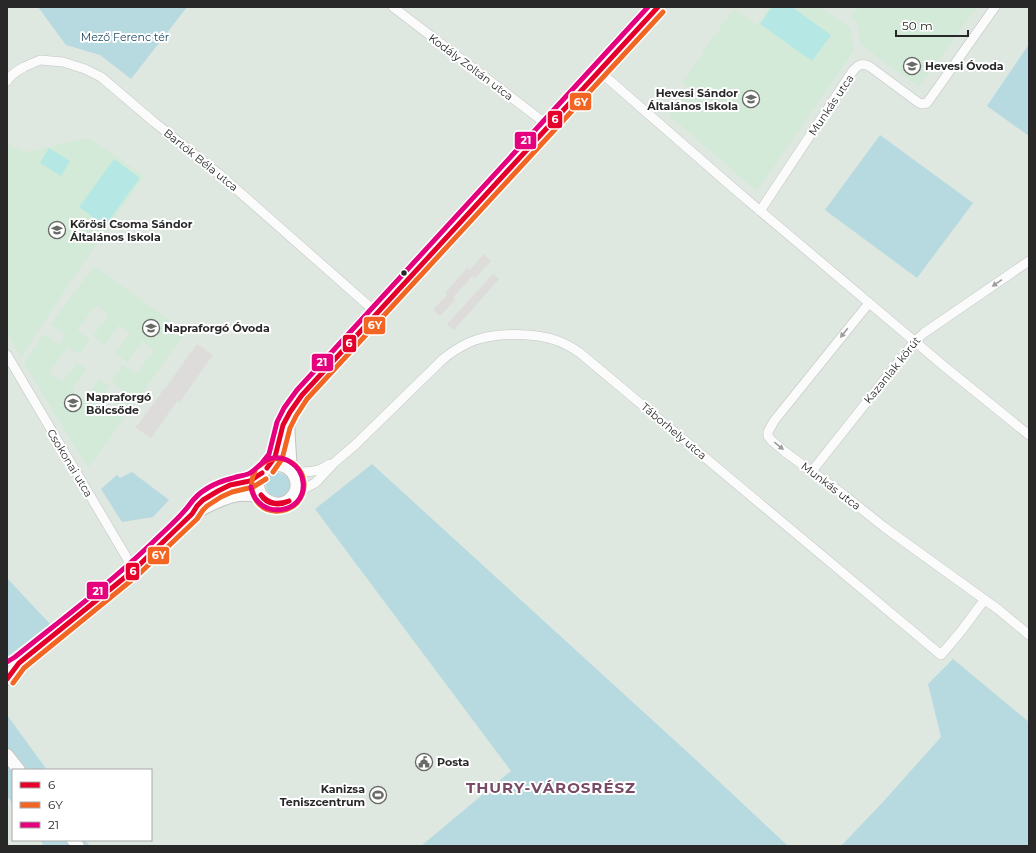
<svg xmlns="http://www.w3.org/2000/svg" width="1036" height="853" font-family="Montserrat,sans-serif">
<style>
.industrial{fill:#dddcda}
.education{fill:#d3ead8;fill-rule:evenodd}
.green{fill:#b7dae1}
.pitch{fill:#b5e8e4}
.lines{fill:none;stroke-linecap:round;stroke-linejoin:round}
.street-casing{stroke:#c3c5c3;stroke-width:10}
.secondary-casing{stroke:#c3c5c3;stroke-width:14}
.street{stroke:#fafbfa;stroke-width:9}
.secondary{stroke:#fafbfa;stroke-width:12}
.bus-1-casing{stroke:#fff;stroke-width:8}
.bus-2-casing{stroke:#fff;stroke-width:8}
.bus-3-casing{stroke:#fff;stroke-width:8}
.bus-1{stroke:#e4002b;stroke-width:5}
.bus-2{stroke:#f26522;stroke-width:5}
.bus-3{stroke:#e5007d;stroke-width:5}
.oneway{fill:#9c9c9c}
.bus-dot{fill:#282828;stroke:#fff;stroke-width:1.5}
.labels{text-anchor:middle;stroke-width:4;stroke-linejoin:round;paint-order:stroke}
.park-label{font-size:11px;fill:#1b4963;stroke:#fff}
.poi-label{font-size:11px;font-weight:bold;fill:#282828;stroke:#fff;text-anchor:start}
.street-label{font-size:11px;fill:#282828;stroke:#fff}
.district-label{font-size:15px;font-weight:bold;letter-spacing:1px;fill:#784a66;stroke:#fff}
.line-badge{stroke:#fff;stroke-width:1.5}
.badge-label{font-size:11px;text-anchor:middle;font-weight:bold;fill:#fff}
</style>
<rect width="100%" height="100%" fill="#dee7e0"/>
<path class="industrial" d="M484 254 491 261 475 278 472 276 453 298 455 300 440 316 433 310 447 295 445 293 467 268 470 270Z
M493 274 499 279 454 330 447 324Z
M197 344 213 355 179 403 177 401 151 438 135 427 137 424 138 425 164 389H165Z"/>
<path class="education" d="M769 7H820L850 28 854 50 757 191 669 115 689 88 682 83 698 59H699L703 54 702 53 715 34 717 35 720 30 719 29 734 9 757 25Z
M857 7H977L919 87 861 45 857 22 850 17Z
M89 138 144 176 69 284 21 357 7 333V143L25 152Z
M94 266 186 332 88 468 24 363 44 334 60 345 66 335 51 324ZM96 305 109 315 93 336 105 345 119 325 130 333 115 353 127 362 142 341 154 351 136 374 123 365 111 381 125 392 107 416 95 406 110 386 100 379 84 399 72 389 87 369 77 363 62 382 49 372 68 347 79 354 90 340 77 330Z"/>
<path class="green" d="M38 7H187L131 79 100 55 66 45Z
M1029 44V136L987 106Z
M880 135 973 203 917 278 825 210Z
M372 464 695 759 788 846H421L511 771 315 509Z
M132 472 169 500 153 517 122 522 101 489 117 475 120 478Z
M266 485a12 12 0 1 1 24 0a12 12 0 1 1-24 0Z
M7 578 50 624 7 657Z
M953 659 1029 722V846H841L883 802 941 737 928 684Z
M7 715 47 770H13V804L7 796Z
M40 840H85L90 846H44Z"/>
<path class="pitch" d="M772 7H792L831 35 812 61 760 24Z
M49 148 70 161 61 176 40 163Z
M114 159 140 178 105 226 79 207Z"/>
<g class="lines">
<g class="street-casing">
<path id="street" d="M393 7 549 126
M599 71 739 193 945 367 1029 435
M7 81 11 76 17 71 24 67 40 60 63 62 85 69 101 77 154 122 219 174 378 314
M760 211 852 72C857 66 861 62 869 66L919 103 922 104 927 103 995 7
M869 303 774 421 768 432V436L771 440 785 452 844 495 884 527 999 610 1029 635
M7 355 134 570
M812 471 915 341 924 333 1029 261
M293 473 314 471 321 469 330 464
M294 494 315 483 319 479 335 462 355 445 442 360C450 353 458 348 468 343 492 332 534 332 558 341 566 344 573 348 580 353L941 655 962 630 979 607 985 600"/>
</g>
<g class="secondary-casing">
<path id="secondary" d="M288 419 289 441 291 471
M267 468 275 457 283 425 290 412 302 395 658 7
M198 511C220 500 238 489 263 498
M7 679 19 663 64 627 134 570 192 514C200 499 213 491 230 486 237 483 244 483 251 480 260 476 266 465 277 465 294 465 303 486 291 498 279 510 258 501 258 484 258 480 260 477 262 473
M7 755 19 770
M73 840 78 846"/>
</g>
<use href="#street" class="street"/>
<use href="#secondary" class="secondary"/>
<g class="bus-1-casing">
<path id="bus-1" d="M267 468 275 457 283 425 290 412 302 395 658 7
M261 495C269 504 277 505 289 501
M261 495C267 505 279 506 289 501
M7 679 19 663 134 570 192 514 197 506 203 500 218 491 230 485 250 481 262 473"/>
</g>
<g class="bus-2-casing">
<path id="bus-2" d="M255 471C247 487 254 509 274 511 282 512 291 509 297 503 319 477 285 442 258 467
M273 472 282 459 290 428 296 416 307 399 663 12
M13 683 24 668 138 575 197 519 203 510 207 506 221 497 232 492 253 487 266 479"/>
</g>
<g class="bus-3-casing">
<path id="bus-3" d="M261 464 269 454 277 422 284 408 297 390 648 7
M7 662 15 657C61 620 109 584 152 543 165 530 180 518 190 504 200 490 217 482 233 478 238 476 243 476 248 474 255 471 260 463 267 460 283 453 301 465 303 482 307 515 257 521 251 487"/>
</g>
<use href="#bus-1" class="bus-1"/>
<use href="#bus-2" class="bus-2"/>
<use href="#bus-3" class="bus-3"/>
</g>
<defs><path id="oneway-solid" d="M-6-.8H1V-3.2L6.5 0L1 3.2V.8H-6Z"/></defs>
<g class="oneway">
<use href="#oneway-solid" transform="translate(997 283) rotate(146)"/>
<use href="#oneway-solid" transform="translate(844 333) rotate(129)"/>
<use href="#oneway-solid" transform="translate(779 446) rotate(39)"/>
</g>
<defs>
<g id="school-ring" transform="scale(0.9)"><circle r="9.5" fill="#fff" stroke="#686b68" stroke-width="1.5"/><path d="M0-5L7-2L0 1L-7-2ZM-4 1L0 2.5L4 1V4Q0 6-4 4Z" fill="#686b68"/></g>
<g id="civic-ring" transform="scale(0.9)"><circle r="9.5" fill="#fff" stroke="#686b68" stroke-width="1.5"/><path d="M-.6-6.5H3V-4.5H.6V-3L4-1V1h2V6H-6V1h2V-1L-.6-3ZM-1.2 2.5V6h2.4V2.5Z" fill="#686b68"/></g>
<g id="stadium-ring" transform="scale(0.9)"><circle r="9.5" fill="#fff" stroke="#686b68" stroke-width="1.5"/><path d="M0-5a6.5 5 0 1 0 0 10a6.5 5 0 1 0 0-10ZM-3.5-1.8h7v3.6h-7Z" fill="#686b68"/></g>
</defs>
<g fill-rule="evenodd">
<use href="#school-ring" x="912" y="66"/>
<use href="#school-ring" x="751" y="99"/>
<use href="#school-ring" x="57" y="230"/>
<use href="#school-ring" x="151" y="328"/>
<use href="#school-ring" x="73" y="403"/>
<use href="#civic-ring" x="424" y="762"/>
<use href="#stadium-ring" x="378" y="795"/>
</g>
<circle class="bus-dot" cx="404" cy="273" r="3.5"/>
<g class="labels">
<g class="park-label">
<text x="125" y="41">Mező Ferenc tér</text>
</g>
<g class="poi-label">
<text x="925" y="70">Hevesi Óvoda</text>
<text x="738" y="97" text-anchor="end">Hevesi Sándor<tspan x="738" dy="13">Általános Iskola</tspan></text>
<text x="70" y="228">Kőrösi Csoma Sándor<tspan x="70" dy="13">Általános Iskola</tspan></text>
<text x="164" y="332">Napraforgó Óvoda</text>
<text x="86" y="401">Napraforgó<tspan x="86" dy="13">Bölcsőde</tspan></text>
<text x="437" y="766">Posta</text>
<text x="365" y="793" text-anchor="end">Kanizsa<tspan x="365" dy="13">Teniszcentrum</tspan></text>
</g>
<g class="street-label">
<text transform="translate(471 67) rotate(37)" y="4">Kodály Zoltán utca</text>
<text transform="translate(831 105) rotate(-56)" y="4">Munkás utca</text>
<text transform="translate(201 160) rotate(39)" y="4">Bartók Béla utca</text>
<text transform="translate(892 370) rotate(-51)" y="4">Kazanlak körút</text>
<text transform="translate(674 431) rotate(40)" y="4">Táborhely utca</text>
<text transform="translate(70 463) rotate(59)" y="4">Csokonai utca</text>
<text transform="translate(831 486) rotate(37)" y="4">Munkás utca</text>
</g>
<g class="district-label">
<text x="551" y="793">THURY-VÁROSRÉSZ</text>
</g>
</g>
<g class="line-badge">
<rect x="569" y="92" width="23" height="19" rx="4" fill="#f26522"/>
<rect x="547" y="110" width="16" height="19" rx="4" fill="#e4002b"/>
<rect x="514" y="131" width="23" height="19" rx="4" fill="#e5007d"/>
<rect x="363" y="316" width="23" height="19" rx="4" fill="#f26522"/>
<rect x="342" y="334" width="15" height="19" rx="4" fill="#e4002b"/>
<rect x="311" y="353" width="23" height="19" rx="4" fill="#e5007d"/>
<rect x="147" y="546" width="23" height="19" rx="4" fill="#f26522"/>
<rect x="125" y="562" width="15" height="19" rx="4" fill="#e4002b"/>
<rect x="86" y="581" width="23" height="19" rx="4" fill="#e5007d"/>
</g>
<g class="badge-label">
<text x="581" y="106">6Y</text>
<text x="555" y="123">6</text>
<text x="526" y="144">21</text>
<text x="375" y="329">6Y</text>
<text x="349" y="347">6</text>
<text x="322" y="366">21</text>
<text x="159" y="559">6Y</text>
<text x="133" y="575">6</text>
<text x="98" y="595">21</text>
</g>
<rect width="1036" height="853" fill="none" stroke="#282828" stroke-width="16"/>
<rect x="12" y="769" width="140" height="72" fill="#ffffff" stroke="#a9a9a9"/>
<rect x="20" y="782" width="20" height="6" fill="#e4002b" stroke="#a9a9a9"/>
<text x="48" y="789" font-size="12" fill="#282828">6</text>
<rect x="20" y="802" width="20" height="6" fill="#f26522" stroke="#a9a9a9"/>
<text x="48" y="809" font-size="12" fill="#282828">6Y</text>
<rect x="20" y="822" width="20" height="6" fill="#e5007d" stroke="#a9a9a9"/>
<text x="48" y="829" font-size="12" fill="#282828">21</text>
<path d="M896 30v6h72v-6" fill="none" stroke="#282828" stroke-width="2"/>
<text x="902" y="30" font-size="12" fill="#282828" stroke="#ffffff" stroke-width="3" paint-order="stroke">50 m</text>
</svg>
